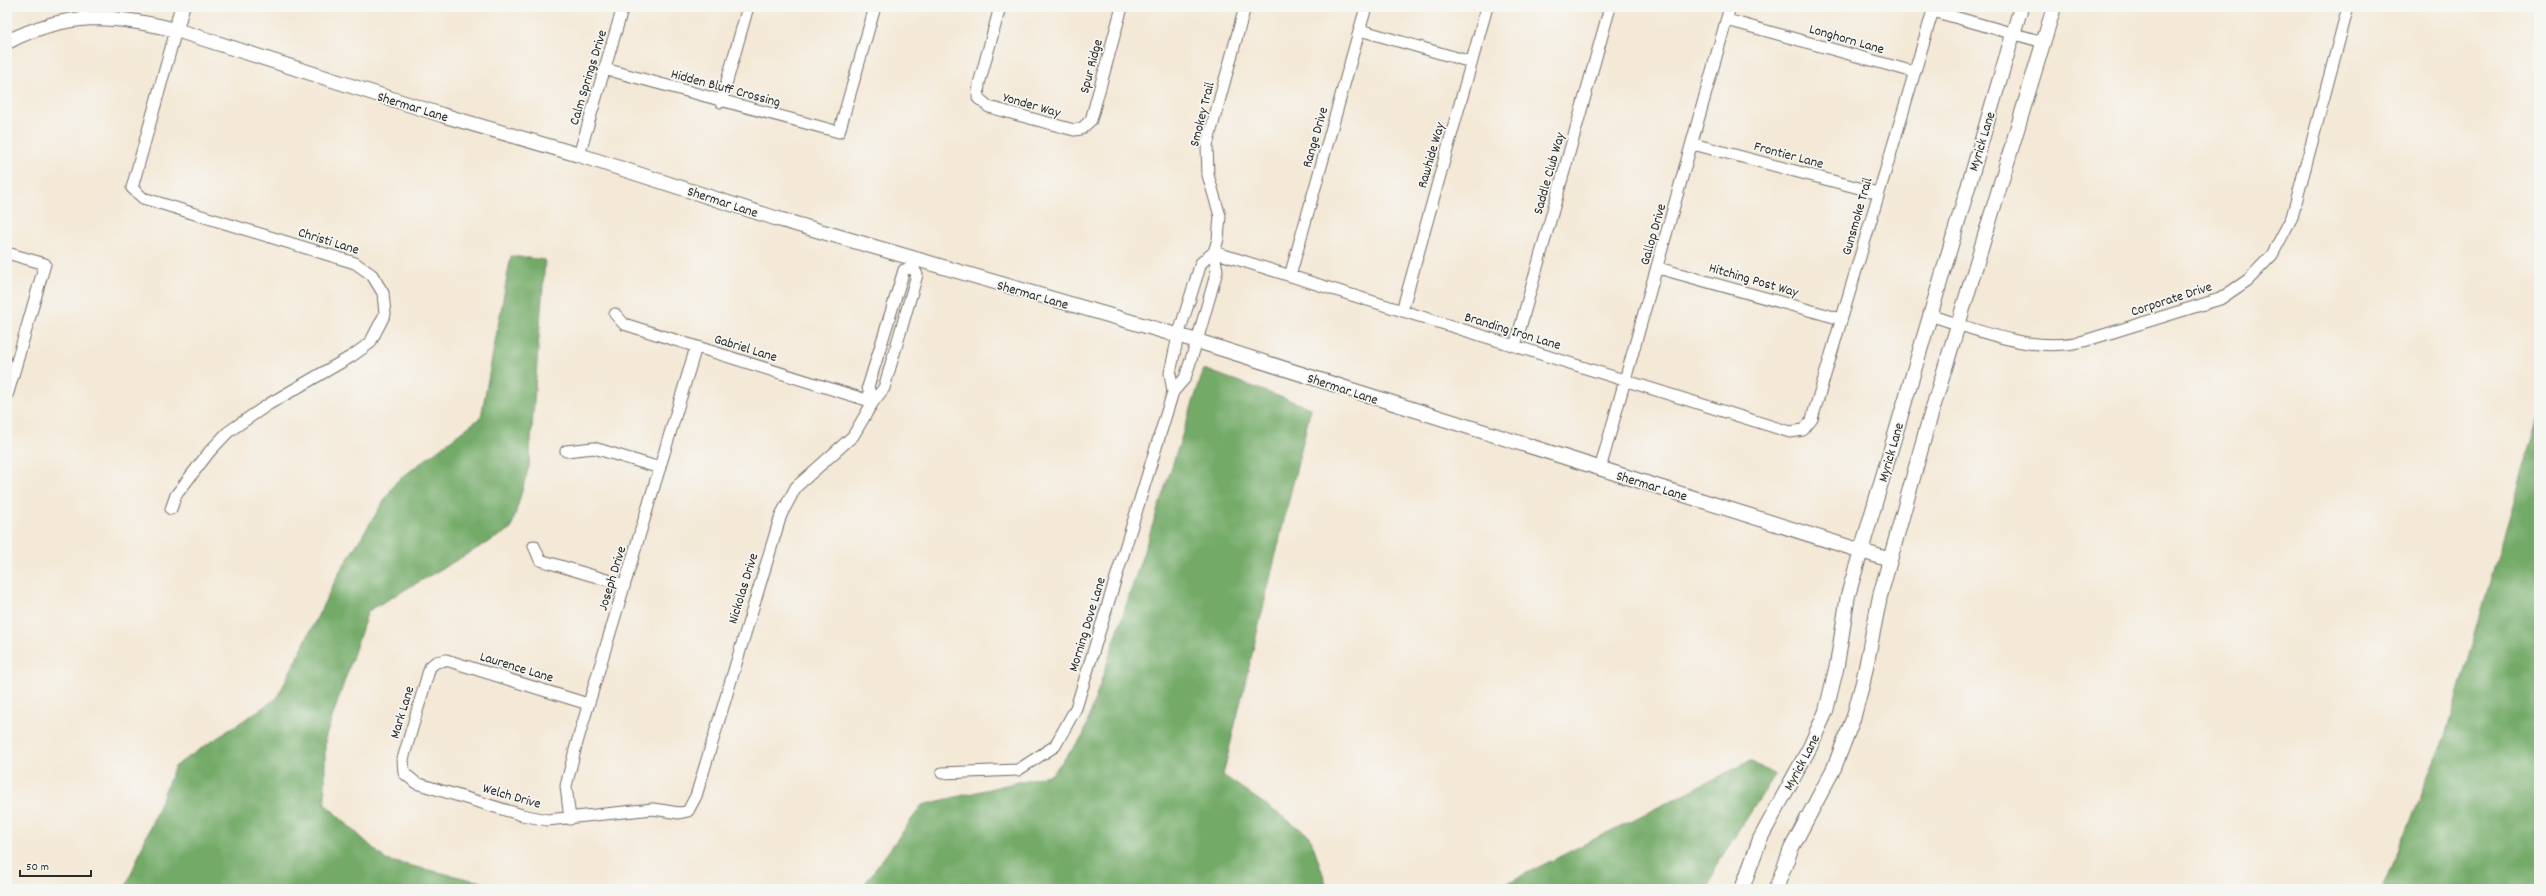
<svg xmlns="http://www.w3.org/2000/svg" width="2546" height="896" font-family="Dekko,sans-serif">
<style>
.forest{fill:#73aa68;stroke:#4f6a4a}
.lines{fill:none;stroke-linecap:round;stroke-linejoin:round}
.minor-casing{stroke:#716d67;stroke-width:13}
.tertiary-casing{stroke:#716d67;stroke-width:16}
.minor{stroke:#fff;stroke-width:11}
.tertiary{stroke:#fff;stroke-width:14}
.labels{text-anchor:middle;stroke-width:3.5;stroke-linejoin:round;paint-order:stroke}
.street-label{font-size:14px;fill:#2b2b2b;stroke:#f6f6f2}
</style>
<rect width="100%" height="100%" fill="#f6f6f2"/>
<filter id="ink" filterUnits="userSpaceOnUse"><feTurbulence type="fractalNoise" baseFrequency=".025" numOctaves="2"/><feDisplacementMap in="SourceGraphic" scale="8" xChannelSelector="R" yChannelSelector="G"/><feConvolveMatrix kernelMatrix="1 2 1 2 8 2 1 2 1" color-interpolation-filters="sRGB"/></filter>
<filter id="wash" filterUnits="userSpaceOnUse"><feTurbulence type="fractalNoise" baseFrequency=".012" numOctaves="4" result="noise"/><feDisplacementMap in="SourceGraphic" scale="16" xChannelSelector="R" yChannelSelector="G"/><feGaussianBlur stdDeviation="0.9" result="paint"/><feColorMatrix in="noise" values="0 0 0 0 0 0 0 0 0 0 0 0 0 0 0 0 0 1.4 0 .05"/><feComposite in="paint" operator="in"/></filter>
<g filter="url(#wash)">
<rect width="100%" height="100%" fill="#f4e8d6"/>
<path class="forest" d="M511 256 545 260 529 466 511 529 368 611 325 739V804L386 860 511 889H125L175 766 277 698 340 571 396 482 481 417Z
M1204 369 1311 408 1223 775 1310 836 1328 889H861L922 805 1052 774 1083 736Z
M2539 416V868L2536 889H2383L2445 736Z
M1750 761 1775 775 1715 867 1709 889H1495Z"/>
</g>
<g filter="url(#ink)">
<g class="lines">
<g class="minor-casing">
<path id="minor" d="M1000 7 979 84 978 98 989 107 1074 130 1081 129 1091 120 1122 7
M1245 7 1207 145 1208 175 1220 216 1218 239 1214 252 1790 432 1803 430 1812 419 1934 7
M1933 11 2043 42
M1727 20 1914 72
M1360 30 1471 62
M605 69 839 132 875 7
M721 102 748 7
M1693 144 1878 193
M579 155 623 7
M7 253 45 264 7 396
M1658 268 1841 319
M1290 276 1366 7
M1402 311 1487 7
M615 314 624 324 873 402
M1929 315C1979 330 2031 354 2084 341L2220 299 2248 280 2272 255 2292 217 2348 7
M1515 346 1610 7
M873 402 868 387 904 270 913 267 915 261
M566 451 594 448 660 468
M1600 469 1730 7
M171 509 176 495 210 451 228 432 269 404 352 356 370 343 385 314 383 293 372 275 355 263 143 198 132 188 176 30
M534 546 540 560 624 585
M588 704 446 660 436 662 430 667 403 759 404 773 416 783 522 815 547 820 653 809 679 813 688 811 696 796 781 515 796 487 853 436 873 402 884 388 917 275 913 267
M942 773 1018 770 1055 746 1076 708 1173 392 1170 373 1178 336 1201 263 1214 252 1217 271 1197 341 1185 378 1173 392
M570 819 566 786 576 746 696 347"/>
</g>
<g class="tertiary-casing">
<path id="tertiary" d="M176 30 182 7
M7 42C68 11 112 14 176 30L442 115 579 155 775 218 1197 341 1890 560
M1742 889 1760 839 1810 747 1826 711 1837 665 1848 595 2021 7
M1776 889 1791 849 1834 768 1853 719 1863 682 1880 596 1926 431 2054 7"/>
</g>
<use href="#minor" class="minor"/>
<use href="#tertiary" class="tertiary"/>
</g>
</g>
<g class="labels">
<g class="street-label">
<text transform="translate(1847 38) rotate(16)" y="5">Longhorn Lane</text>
<text transform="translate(1090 66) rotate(-75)" y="5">Spur Ridge</text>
<text transform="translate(587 77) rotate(-73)" y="5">Calm Springs Drive</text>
<text transform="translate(726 87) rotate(15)" y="5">Hidden Bluff Crossing</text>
<text transform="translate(1032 104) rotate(16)" y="5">Yonder Way</text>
<text transform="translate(413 106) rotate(17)" y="5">Shermar Lane</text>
<text transform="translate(1201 114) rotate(-76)" y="5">Smokey Trail</text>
<text transform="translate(1314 137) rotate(-74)" y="5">Range Drive</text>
<text transform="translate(1981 141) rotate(-73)" y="5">Myrick Lane</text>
<text transform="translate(1789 154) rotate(15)" y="5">Frontier Lane</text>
<text transform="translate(1430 155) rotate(-74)" y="5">Rawhide Way</text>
<text transform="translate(1548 173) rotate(-74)" y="5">Saddle Club Way</text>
<text transform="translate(723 201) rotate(18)" y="5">Shermar Lane</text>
<text transform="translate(1856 216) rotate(-74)" y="5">Gunsmoke Trail</text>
<text transform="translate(1652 234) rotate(-74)" y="5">Gallop Drive</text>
<text transform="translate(329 240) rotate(17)" y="5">Christi Lane</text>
<text transform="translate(1754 279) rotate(16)" y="5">Hitching Post Way</text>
<text transform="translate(1033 294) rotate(16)" y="5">Shermar Lane</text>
<text transform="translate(2171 298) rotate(-18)" y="5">Corporate Drive</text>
<text transform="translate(1513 330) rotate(17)" y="5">Branding Iron Lane</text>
<text transform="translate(746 347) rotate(17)" y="5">Gabriel Lane</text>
<text transform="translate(1343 388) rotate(18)" y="5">Shermar Lane</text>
<text transform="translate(1890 452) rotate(-74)" y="5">Myrick Lane</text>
<text transform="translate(1652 485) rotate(17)" y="5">Shermar Lane</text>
<text transform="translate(611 578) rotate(-73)" y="5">Joseph Drive</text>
<text transform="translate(742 588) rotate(-73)" y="5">Nickolas Drive</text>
<text transform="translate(1086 624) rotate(-73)" y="5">Morning Dove Lane</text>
<text transform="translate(517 666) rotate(17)" y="5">Laurence Lane</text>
<text transform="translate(401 712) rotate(-73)" y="5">Mark Lane</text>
<text transform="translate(1801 762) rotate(-62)" y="5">Myrick Lane</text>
<text transform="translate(512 795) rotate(16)" y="5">Welch Drive</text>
</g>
</g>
<rect width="2546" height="896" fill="none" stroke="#f6f6f2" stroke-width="24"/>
<path d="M20 870v6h71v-6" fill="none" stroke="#2b2b2b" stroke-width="2"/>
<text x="26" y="870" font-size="12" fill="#2b2b2b" stroke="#f6f6f2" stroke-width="3" paint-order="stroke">50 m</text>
</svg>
